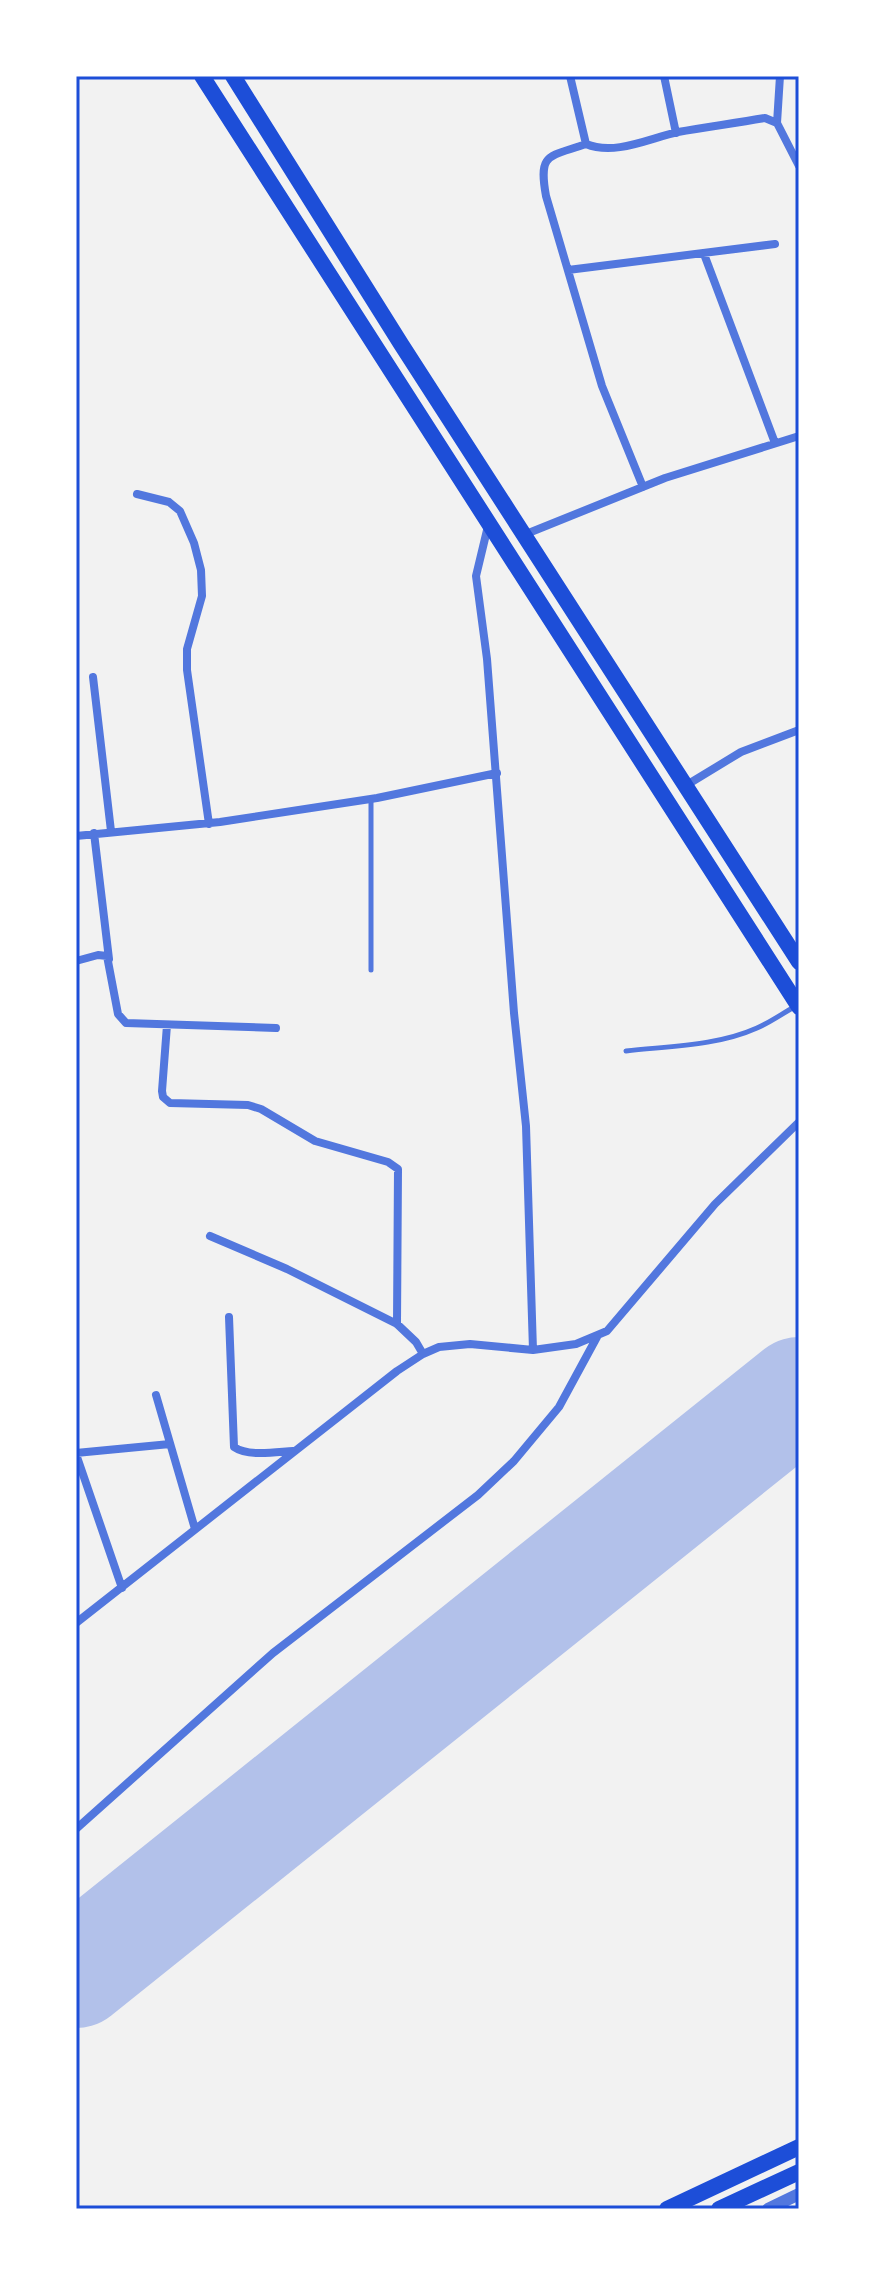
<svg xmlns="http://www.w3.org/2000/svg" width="875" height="2285" font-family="Manrope,sans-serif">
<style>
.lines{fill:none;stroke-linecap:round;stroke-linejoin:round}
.runway{stroke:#b2c1ea;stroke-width:112}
.service{stroke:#5277de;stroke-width:5}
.minor{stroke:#5277de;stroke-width:8}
.tertiary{stroke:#5277de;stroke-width:12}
.primary{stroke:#1d4ed8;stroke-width:16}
.neatline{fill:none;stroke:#1d4ed8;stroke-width:3}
</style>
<rect width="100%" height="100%" fill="#f2f2f2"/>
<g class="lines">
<path class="runway" d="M76 1972 799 1393"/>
<path class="service" d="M371 800V970
M626 1051C669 1046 717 1046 757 1028 771 1022 783 1013 796 1006"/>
<path class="minor" d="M570 76 586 144C615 156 650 138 678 132 707 127 736 123 765 118L777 123 799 166
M664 76 676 133
M777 123 780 76
M586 144C549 157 538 152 546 196L602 386 643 487
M704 254 775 443
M568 270 775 244
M137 494 169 502 180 511 194 543 201 570 202 596 187 649V670L209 824
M488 526 476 576 487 659 514 1013 526 1126 533 1350
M526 534 665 478 799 436
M93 677 111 831
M685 786 741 752 799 730
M94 833 109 959
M76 836 220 822 377 798 497 773
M76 961 98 955 107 956 118 1014 126 1023 276 1028
M167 1025 162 1091 163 1097 170 1103 248 1105 261 1109 315 1141 388 1162 398 1169 397 1324
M210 1236 287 1269 397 1324 416 1342 423 1354
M229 1317 234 1447C248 1457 276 1452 293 1451
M156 1395 195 1529
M76 1453 170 1444
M76 1454 122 1588
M76 1623 397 1371 423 1354 439 1347 470 1344 533 1350 576 1344 607 1331 715 1204 799 1122
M76 1829 273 1653 478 1495 514 1461 559 1407 597 1337"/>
<path class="tertiary" d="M768 2209 799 2194"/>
<path class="primary" d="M202 76 799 1007
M233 76 401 344 799 962
M667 2209 799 2147
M719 2209 799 2172"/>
</g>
<rect width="875" height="2285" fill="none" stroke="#ffffff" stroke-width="156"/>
<rect x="78" y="78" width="719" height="2129" class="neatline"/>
</svg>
